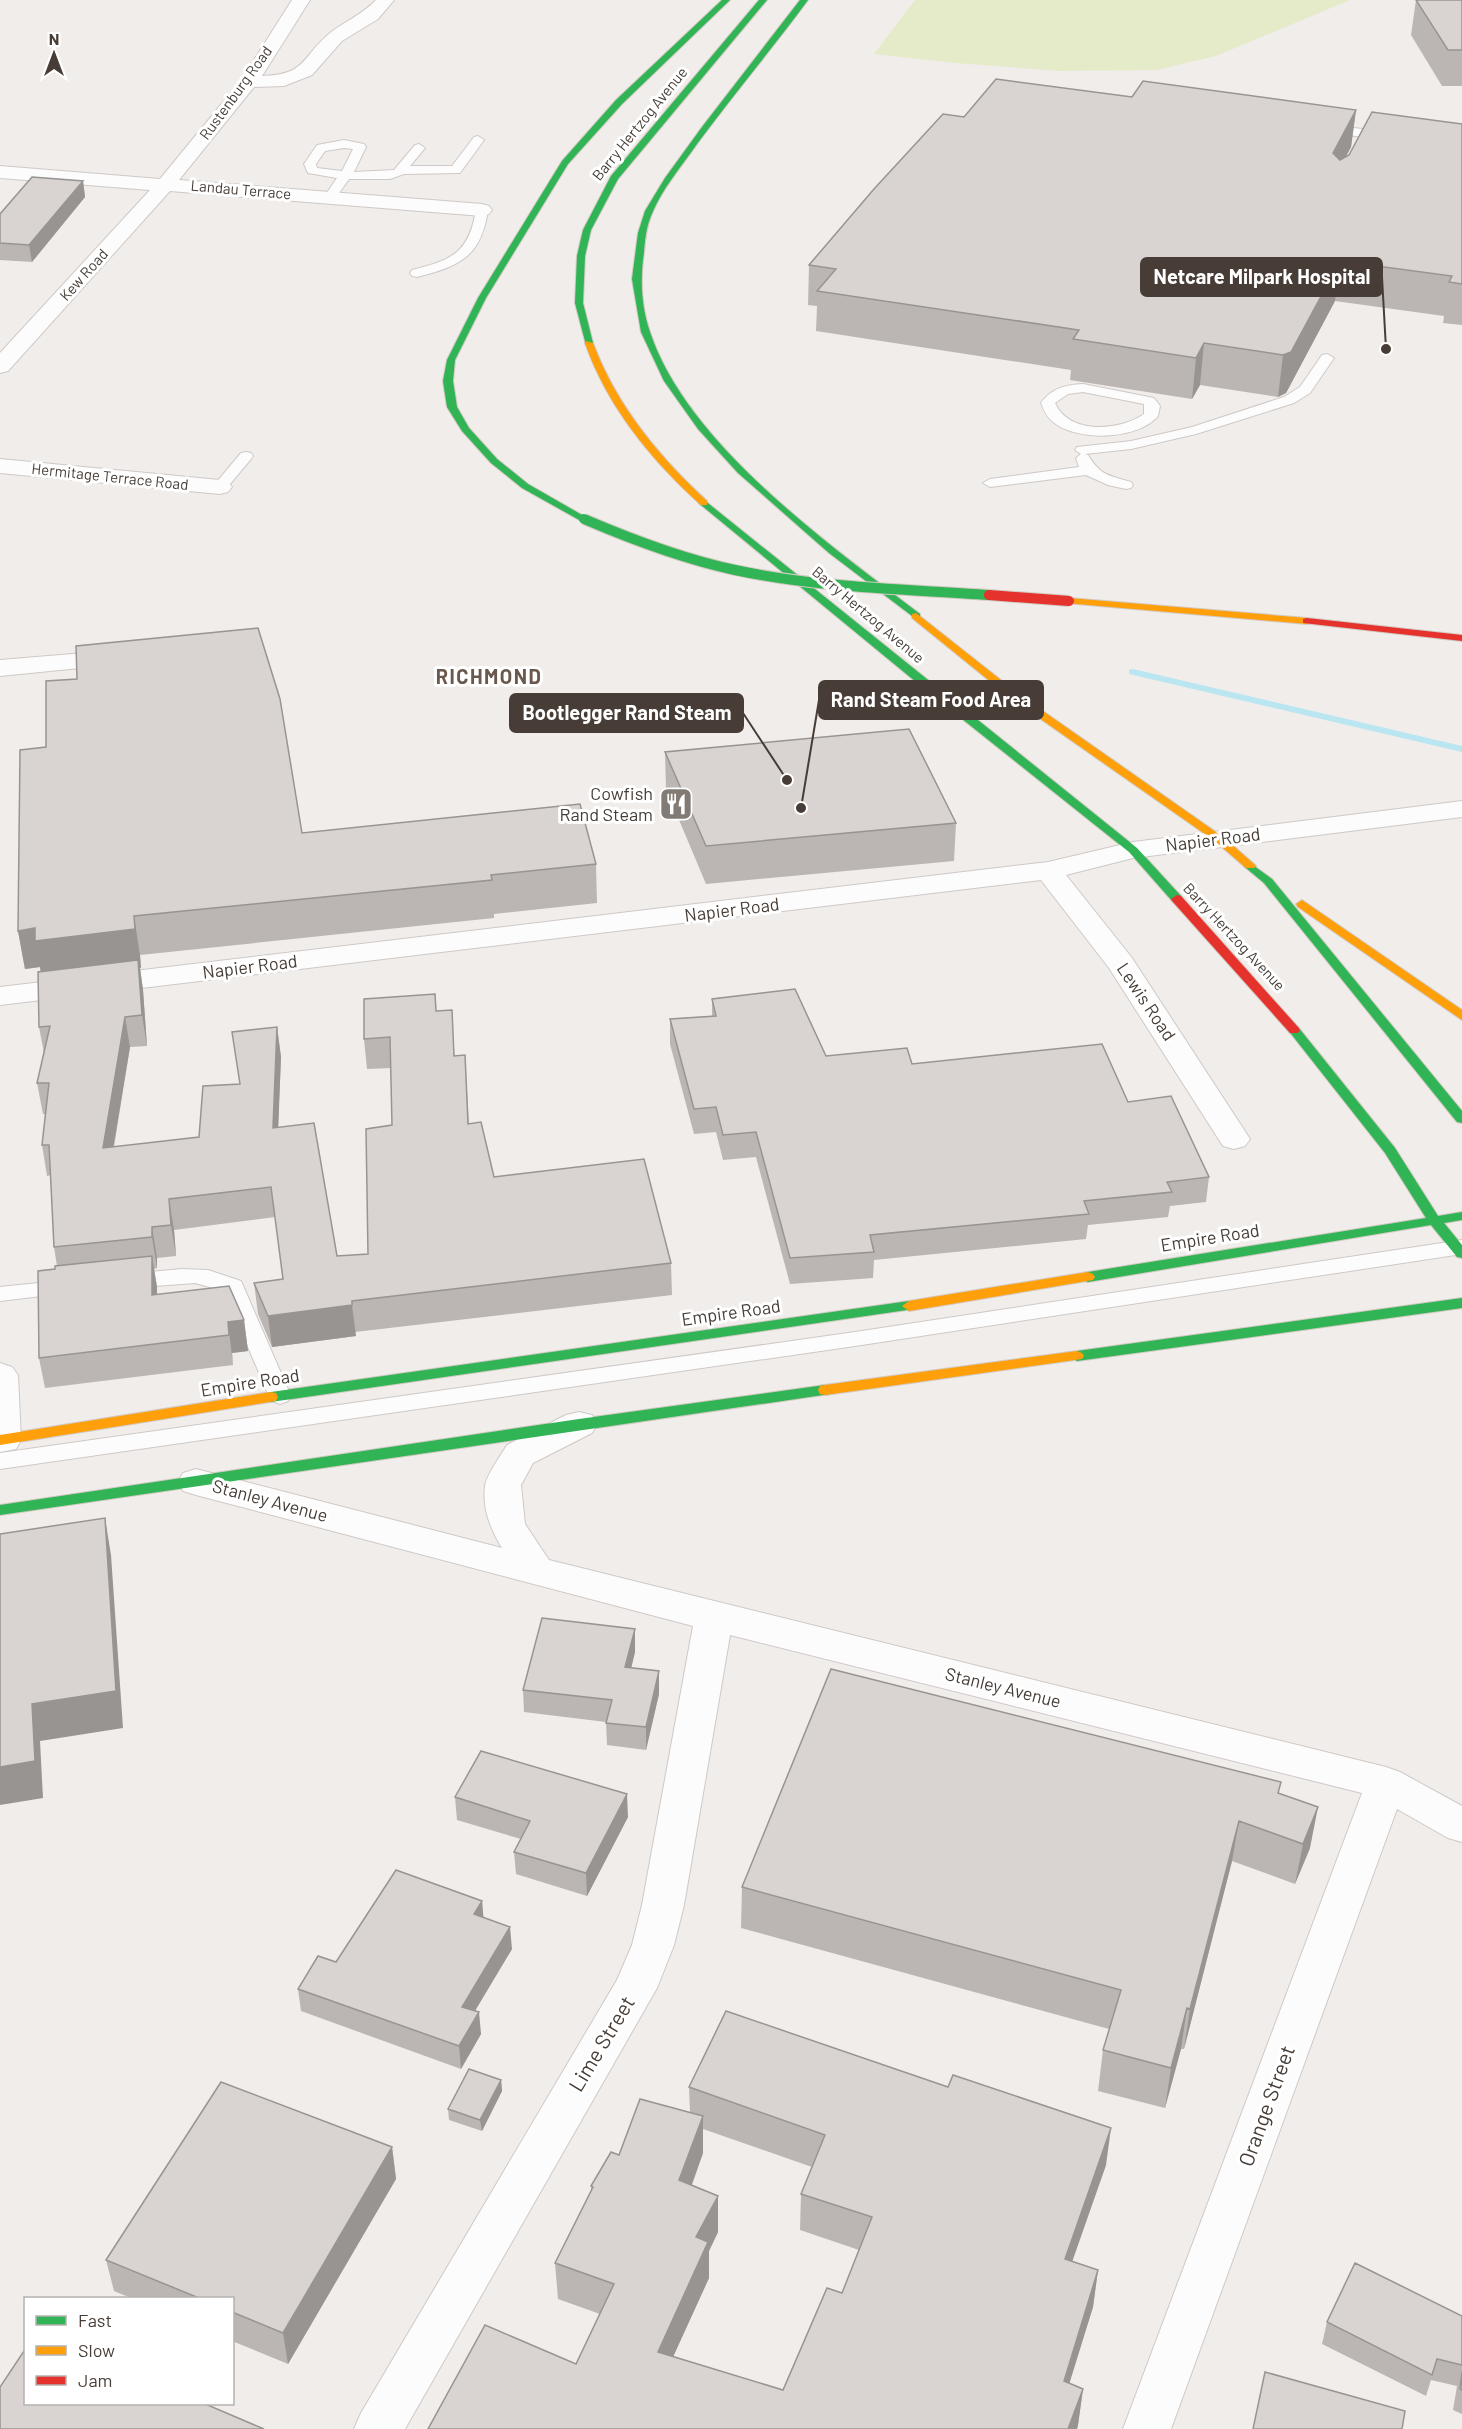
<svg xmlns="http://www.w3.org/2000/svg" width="1462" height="2429" font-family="Barlow,sans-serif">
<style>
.green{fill:#e5ebc9}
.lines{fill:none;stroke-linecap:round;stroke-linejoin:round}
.stream{fill:#b9e6f0;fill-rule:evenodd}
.lane-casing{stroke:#cec9c6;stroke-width:2}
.street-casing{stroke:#cec9c6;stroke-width:2}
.fast-casing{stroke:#d2cac2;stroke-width:2}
.slow-casing{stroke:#d2cac2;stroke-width:2}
.jam-casing{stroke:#d2cac2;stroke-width:2}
.lane{fill:#fdfcfc;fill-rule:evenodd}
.street{fill:#fdfcfc;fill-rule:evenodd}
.fast{fill:#30b455;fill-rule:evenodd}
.slow{fill:#ff9f0a;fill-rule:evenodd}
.jam{fill:#e5322d;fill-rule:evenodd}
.fast-bridge-casing{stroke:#d2cac2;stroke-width:12;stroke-linecap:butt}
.jam-bridge-casing{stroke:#d2cac2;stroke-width:12;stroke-linecap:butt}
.fast-bridge{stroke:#30b455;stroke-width:10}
.jam-bridge{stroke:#e5322d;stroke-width:10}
.wall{fill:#bbb6b4;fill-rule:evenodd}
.shaded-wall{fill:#989492}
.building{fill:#d9d4d1;stroke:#989492;stroke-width:1.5}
.labels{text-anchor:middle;stroke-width:6;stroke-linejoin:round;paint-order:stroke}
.far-street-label{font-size:15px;fill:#473d36;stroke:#fff}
.poi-label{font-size:18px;fill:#473d36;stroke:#fff;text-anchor:end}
.street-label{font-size:18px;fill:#473d36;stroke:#fff}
.far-district-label{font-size:20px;font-weight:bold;letter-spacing:1.5px;fill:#6a584c;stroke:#fff}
.near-street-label{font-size:21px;fill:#473d36;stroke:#fff}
.leader{fill:none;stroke:#473d36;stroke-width:2}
.callout-dot{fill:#473d36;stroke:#fff;stroke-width:2}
.callout{fill:#473d36;stroke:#473d36;stroke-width:2}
.callout-label{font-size:20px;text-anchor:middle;font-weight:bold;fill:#fff}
</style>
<rect width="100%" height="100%" fill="#f1edea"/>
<path class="green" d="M915 0H1350L1216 56 1157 70 1059 71 955 63 874 54Z"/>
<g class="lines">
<path class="stream" d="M1133 669 1462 746V752L1129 674V670Z"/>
<g class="lane-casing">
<path id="lane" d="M1326 125 1390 132 1396 136 1390 140 1322 132 1320 129Z
M478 136 484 140 460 173 404 174 390 179H349L334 200 330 201 324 197 337 178 308 173 304 164 317 145 344 140 364 144 366 147 354 172 394 170 415 145 419 144 425 148 410 166H452L474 137ZM344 148 353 149 342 171 317 168 316 164 325 151Z
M482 206 488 210C481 257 460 266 417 277L412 276 410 273 412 270C452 260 469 253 476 210Z
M1327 354 1334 358 1310 393 1294 403 1196 434 1131 449 1085 454 1088 455C1101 476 1108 475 1131 482L1133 485 1131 488 1126 489 1108 485 1086 475 990 487 983 483 990 479 1079 467 1076 458 1081 454 1075 450 1077 447 1131 441 1192 427 1284 397 1300 387 1322 355Z
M1083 384 1154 398 1160 406 1158 416C1138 440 1077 442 1053 422 1047 417 1044 411 1041 403 1052 388 1065 385 1083 384ZM1083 392 1144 404V414C1120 431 1069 435 1055 403L1068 394Z
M246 452 251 453 253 456 251 459 225 490H215L213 487 215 484 241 453Z
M1462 1240V1254L855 1346 0 1469V1453L855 1332Z
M182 1269 208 1270 241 1281 291 1396 288 1401 280 1404 272 1401 269 1396 224 1291 195 1283 128 1288 120 1286 117 1281 120 1276 128 1274Z
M67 1280 75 1282 78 1287 75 1292 0 1301V1287Z"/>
</g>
<g class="street-casing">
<path id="street" d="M292 0H310L262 76C307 75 301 57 330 33 345 21 362 15 376 0H394L378 19 342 41 312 75 284 86 254 87 179 180 482 204 489 206 492 210 489 214 482 216 170 191 8 371 0 373V353L150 190 0 178V166L160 179 242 79Z
M0 459 220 480 228 482 232 487 228 492 220 494 0 473Z
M121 650 130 653 134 658 130 663 0 676V660Z
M1462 801V817L1133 858 1066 875 1132 958 1250 1139 1245 1146 1234 1149 1223 1146 1109 968 1041 880 0 1005V987L1048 862 1133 842Z
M0 1363 12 1367 18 1375 21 1440 16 1449 0 1452Z
M579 1412 592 1415 597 1424 592 1433 533 1463 521 1485 525 1524 549 1560 1386 1767 1400 1772 1462 1806V1842L1448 1838 1397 1809 1171 2429H1123L1362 1793 730 1635 684 1905 674 1945 657 1988 405 2429H354L361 2413 617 1980 632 1945 642 1905 693 1626 196 1495 183 1491 178 1482 183 1473 196 1469 502 1548C491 1530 482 1509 485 1486 486 1476 501 1455 507 1445L566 1415Z"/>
</g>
<g class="fast-casing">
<path id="fast" d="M722 0H730L622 104 568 164 486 298 455 360 453 381 457 407 469 428 497 459 528 484 589 519 581 521 522 488 491 463 462 431 447 407 443 381 447 360 478 298 562 161 616 100Z
M759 0H767L618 179 591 230 585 256 583 303 593 343 586 345 575 303 577 256 583 230 611 176Z
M800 0H808C772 49 733 95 697 144 681 167 661 190 651 216 646 228 645 240 644 252 640 279 641 306 650 332 687 444 829 544 920 614V618L916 619 829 553 738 473 698 429 664 381 641 332 632 279 638 233 645 211 665 178 702 127Z
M704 500 1137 848 1181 896 1183 899 1181 902H1173L1129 852 927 691 701 505 699 503Z
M1250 863 1272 879 1462 1111V1123L1457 1122 1264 883 1246 868 1244 866Z
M1294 1026 1298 1027 1395 1148 1438 1216 1462 1212V1220L1444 1223 1462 1245V1258L1457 1257 1431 1225 1088 1282 1083 1280 1081 1277 1083 1274 1088 1272 1426 1218 1385 1153 1288 1030Z
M1462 1298V1308L1077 1361 1070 1356 1077 1351Z
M909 1301 914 1303 916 1306 914 1309 271 1402 266 1401 264 1397 266 1393 271 1392Z
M825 1385 830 1386 832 1390 830 1394 0 1515V1505L579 1419Z"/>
</g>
<g class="slow-casing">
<path id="slow" d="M586 341 593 343C616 405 659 457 707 501V505H701C651 460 607 406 585 343Z
M1069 598 1307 618 1312 621 1307 624 1065 603 1064 601Z
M916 613 1020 695 1223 837 1254 864 1256 866 1254 868H1246L1215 841 1012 699 912 618V614Z
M1302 900 1462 1010V1020L1298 907 1296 904Z
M1088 1272 1093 1274 1095 1277 1093 1280 909 1311 902 1306 909 1301Z
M1077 1351 1082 1353 1084 1356 1082 1359 825 1395 820 1394 818 1390 820 1386 825 1385Z
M271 1392 276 1393 278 1397 276 1401 0 1445V1435Z"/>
</g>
<g class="jam-casing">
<path id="jam" d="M1307 618 1462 635V641L1303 623V619Z
M1177 895 1181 896 1298 1027 1300 1030 1298 1033H1290L1173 902 1171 899Z"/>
</g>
<use href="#lane" class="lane"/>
<use href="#street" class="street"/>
<use href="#fast" class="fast"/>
<use href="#slow" class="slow"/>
<use href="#jam" class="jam"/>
<g class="fast-bridge-casing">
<path id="fast-bridge" d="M584 519C633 540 683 559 735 570 819 588 904 589 989 595"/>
</g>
<g class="jam-bridge-casing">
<path id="jam-bridge" d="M989 595 1069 601"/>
</g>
<use href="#fast-bridge" class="fast-bridge"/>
<use href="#jam-bridge" class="jam-bridge"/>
</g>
<path class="wall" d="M1416 0H1462V86H1442L1411 35Z
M1132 97 1356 110 1351 147 1346 156 1462 124V325L1443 323 1444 316 1335 301 1286 393 1278 397 1200 385 1192 399 1070 380 1071 370 816 331 817 306 808 305 809 265 964 117Z
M83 181 85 197 32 262 0 260V214Z
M665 752 956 823 954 861 706 884 666 789Z
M302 833 596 864 597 903 494 914V918L140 955 141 968H140L143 990 147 1046 130 1047 114 1147 199 1137 239 1085 277 1027 281 1057 278 1127 337 1256 368 1254 392 1125 391 1068 367 1069 364 1039 436 1011 455 1056 465 1055 469 1124 494 1177 671 1263 672 1295 355 1332 356 1336 272 1347 258 1314 254 1283 283 1279 275 1217 174 1230 176 1256 157 1258V1268L154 1269 157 1287V1295L244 1320 248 1351 232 1353 233 1365 45 1388 39 1358 55 1269 57 1266 54 1247 51 1175 47 1176 42 1145 45 1114H43L37 1083 44 1053 39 1027 41 972 40 967 25 969 18 931Z
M712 999 826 1056 912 1064 1128 1102 1209 1177 1206 1202 1170 1206 1168 1217 1088 1225 1086 1239 874 1260 873 1278 790 1284 756 1157 723 1160 716 1132 694 1134 670 1044V1019L712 1016Z
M635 1629V1652L631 1668 659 1694 646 1750 607 1745 606 1722 524 1712 523 1690Z
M1279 1793 1310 1848 1295 1884 1232 1861 1184 2049H1181L1165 2108 1098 2091 1103 2050 1109 2029 741 1928 742 1887Z
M455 1797 628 1817 587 1896 516 1874 514 1852 521 1839 457 1820Z
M482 1901 483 1917 512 1949 475 2011 481 2034 461 2069 301 2011 298 1989 336 1962Z
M501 2080 502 2091 482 2131 449 2120 448 2109Z
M689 2087 1106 2165 1072 2262 1098 2270 1093 2307 1069 2383 1083 2389 1078 2425 1077 2429H428L576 2364 600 2314 558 2299 555 2263 591 2191V2186L619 2155 690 2112ZM703 2129 812 2167 801 2194 800 2230 859 2250 842 2293 783 2390 673 2356 709 2278V2251L718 2232 692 2185 703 2153Z
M392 2147 396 2179 288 2364 232 2341V2298H131L114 2291 106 2260Z
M1462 2316V2414L1453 2410 1457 2386 1431 2380 1426 2396 1322 2344 1327 2322Z"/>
<path class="shaded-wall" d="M1356 110 1351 147 1328 191 1333 153Z
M83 181 85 197 32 262 29 245Z
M1340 261 1335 301 1286 393 1278 397 1283 355Z
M1204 343 1200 385 1192 399 1196 358Z
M134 916 140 955 141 968H140L143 990 147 1046 142 1015 42 980 40 967 25 969 18 931Z
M125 1017 130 1047 108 1179 103 1148Z
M277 1027 281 1057 277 1159 273 1128Z
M169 1199 174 1230 176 1256 171 1225Z
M152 1227 157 1258V1268L152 1237Z
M152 1256 157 1287V1326L152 1295Z
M352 1305 356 1336 272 1347 268 1316Z
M244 1320 248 1351 232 1353 233 1365 228 1322Z
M105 1518 111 1555 123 1728 40 1741 43 1798 0 1805V1767L32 1704Z
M635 1629V1652L626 1690 625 1667Z
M659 1671V1694L646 1750V1727Z
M627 1794 628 1817 587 1896 586 1873Z
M1318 1807 1310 1848 1295 1884 1303 1844Z
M1239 1821 1232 1861 1184 2049 1190 2009Z
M482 1901 484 1923 474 1914Z
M510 1927 512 1949 464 2029 462 2007Z
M1187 2008 1181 2049 1165 2108 1171 2068Z
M479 2012 481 2034 461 2069 459 2046Z
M501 2080 502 2091 482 2131 480 2120Z
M703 2116V2153L680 2217 679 2180Z
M1111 2128 1106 2165 1060 2296 1065 2259Z
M392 2147 396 2179 288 2364 283 2333Z
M718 2196V2232L709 2251V2278L659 2388 658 2352 696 2237Z
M1098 2270 1093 2307 1059 2417 1064 2381Z
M1083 2389 1078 2425 1077 2429H1068Z"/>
<path class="building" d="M1416 0H1462V50H1448Z
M996 79 1132 97 1143 81 1356 110 1333 153 1340 160 1349 155 1372 112 1462 124V284L1449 282 1452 276 1340 261 1291 352 1283 355 1204 343 1196 358 1073 339 1079 330 817 291 836 269 809 265 874 189 943 114 964 117Z
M32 177 83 181 29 245 0 243V214Z
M258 628 280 699 302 833 580 804 596 864 491 875 492 880 134 916 135 929 35 941V928L18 931 20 750 46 747V681L77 679 76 646Z
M909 729 956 823 706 846 665 752Z
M138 960 142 1015 125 1017 103 1148 199 1137 203 1086 240 1084 232 1032 277 1027 273 1128 314 1123 337 1256 368 1254 366 1129 392 1125 390 1037 364 1039V999L435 994 436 1011 452 1010 454 1056 465 1055 468 1124 481 1122 494 1177 644 1159 671 1263 352 1301V1305L268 1316 254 1283 283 1279 271 1187 169 1199 171 1225 152 1227V1237L54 1247 49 1145H42L49 1083H37L50 1026 39 1027 38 972Z
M795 989 826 1056 907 1048 912 1064 1102 1044 1128 1102 1171 1096 1209 1177 1167 1182 1172 1192 1084 1201 1089 1214 870 1235 874 1252 790 1258 756 1132 723 1135 716 1107 694 1109 670 1019 716 1016 712 999Z
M152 1256V1295L229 1286 244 1320 228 1322 229 1335 39 1358 38 1271 55 1269V1266Z
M105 1518 116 1691 32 1704 35 1761 0 1767V1534Z
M542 1618 635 1629 625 1667 659 1671 646 1727 606 1723 612 1700 523 1690Z
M831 1669 1281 1782 1278 1793 1318 1807 1303 1844 1239 1821 1190 2009 1187 2008 1171 2068 1103 2050 1121 1990 742 1887Z
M481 1751 627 1794 586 1873 514 1852 530 1821 455 1797Z
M396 1870 482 1901 474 1914 510 1927 462 2007 479 2012 459 2046 298 1989 318 1956 336 1962Z
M726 2011 948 2087 953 2075 1111 2128 1065 2259 1098 2270 1064 2381 1083 2389 1068 2429H428L485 2325 576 2364 614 2284 555 2263 593 2187 591 2186 611 2152 619 2155 640 2099 703 2116 679 2180 718 2196 696 2237 708 2242 658 2352 783 2390 827 2288 842 2293 872 2217 801 2194 825 2135 689 2087Z
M469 2069 501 2080 480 2120 448 2109Z
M221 2082 392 2147 283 2333 232 2312V2298H199L106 2260Z
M1355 2263 1462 2316V2365L1437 2359 1432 2375 1327 2322Z
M26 2348V2403H203L264 2429H0V2387Z
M1265 2372 1405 2411 1402 2429H1253Z
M1462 2372V2390L1460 2389Z"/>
<defs>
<g id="restaurant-square" transform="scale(1.725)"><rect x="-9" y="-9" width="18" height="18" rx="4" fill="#827b75" stroke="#fff"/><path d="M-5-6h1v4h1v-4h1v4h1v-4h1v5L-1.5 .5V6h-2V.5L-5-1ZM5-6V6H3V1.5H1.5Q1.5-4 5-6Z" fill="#fff"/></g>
</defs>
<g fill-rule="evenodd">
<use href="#restaurant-square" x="676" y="804"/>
</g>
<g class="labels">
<g class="far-street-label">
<text transform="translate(236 93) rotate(-54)" y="5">Rustenburg Road</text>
<text transform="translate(640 124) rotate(-51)" y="5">Barry Hertzog Avenue</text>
<text transform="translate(241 190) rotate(5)" y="5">Landau Terrace</text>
<text transform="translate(84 275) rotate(-48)" y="5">Kew Road</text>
<text transform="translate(110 477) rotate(6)" y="5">Hermitage Terrace Road</text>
<text transform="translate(868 615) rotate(40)" y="5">Barry Hertzog Avenue</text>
<text transform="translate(1234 937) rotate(47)" y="5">Barry Hertzog Avenue</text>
</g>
<g class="poi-label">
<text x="653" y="800">Cowfish<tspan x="653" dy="21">Rand Steam</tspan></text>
</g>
<g class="street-label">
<text transform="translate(1213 840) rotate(-7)" y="6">Napier Road</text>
<text transform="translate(732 910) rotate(-7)" y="6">Napier Road</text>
<text transform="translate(250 967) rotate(-7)" y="6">Napier Road</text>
<text transform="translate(1146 1002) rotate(56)" y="6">Lewis Road</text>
<text transform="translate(1210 1238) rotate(-9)" y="6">Empire Road</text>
<text transform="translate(731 1313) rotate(-8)" y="6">Empire Road</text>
<text transform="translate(250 1383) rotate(-9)" y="6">Empire Road</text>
<text transform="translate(270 1501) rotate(15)" y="6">Stanley Avenue</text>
<text transform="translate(1003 1688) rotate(14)" y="6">Stanley Avenue</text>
</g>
<g class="far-district-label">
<text x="489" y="684">RICHMOND</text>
</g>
<g class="near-street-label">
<text transform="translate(602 2044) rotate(-59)" y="7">Lime Street</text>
<text transform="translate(1267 2106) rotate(-70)" y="7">Orange Street</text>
</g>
</g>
<path class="leader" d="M1386 349L1382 277M801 808L819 700M787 780L743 713"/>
<g class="callout-dot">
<circle cx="1386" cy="349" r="6"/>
<circle cx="801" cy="808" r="6"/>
<circle cx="787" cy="780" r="6"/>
</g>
<g class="callout">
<rect x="1141" y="258" width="241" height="38" rx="6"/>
<rect x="819" y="681" width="224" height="38" rx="6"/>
<rect x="510" y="694" width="233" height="38" rx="6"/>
</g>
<g class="callout-label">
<text x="1262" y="284">Netcare Milpark Hospital</text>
<text x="931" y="707">Rand Steam Food Area</text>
<text x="627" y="720">Bootlegger Rand Steam</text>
</g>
<rect x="24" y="2297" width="210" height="108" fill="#ffffff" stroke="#b5b1af" stroke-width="1.5"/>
<rect x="36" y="2316" width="30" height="9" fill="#30b455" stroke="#b5b1af" stroke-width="1.5"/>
<text x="78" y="2327" font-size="18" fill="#473d36">Fast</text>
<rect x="36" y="2346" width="30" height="9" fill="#ff9f0a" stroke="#b5b1af" stroke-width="1.5"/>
<text x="78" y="2357" font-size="18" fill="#473d36">Slow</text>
<rect x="36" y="2376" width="30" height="9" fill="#e5322d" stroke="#b5b1af" stroke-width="1.5"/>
<text x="78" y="2387" font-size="18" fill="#473d36">Jam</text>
<g transform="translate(54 54)" stroke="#ffffff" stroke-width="4.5" paint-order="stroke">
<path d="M0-4.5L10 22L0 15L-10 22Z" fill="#473d36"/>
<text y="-9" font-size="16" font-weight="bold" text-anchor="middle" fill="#473d36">N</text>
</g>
</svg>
